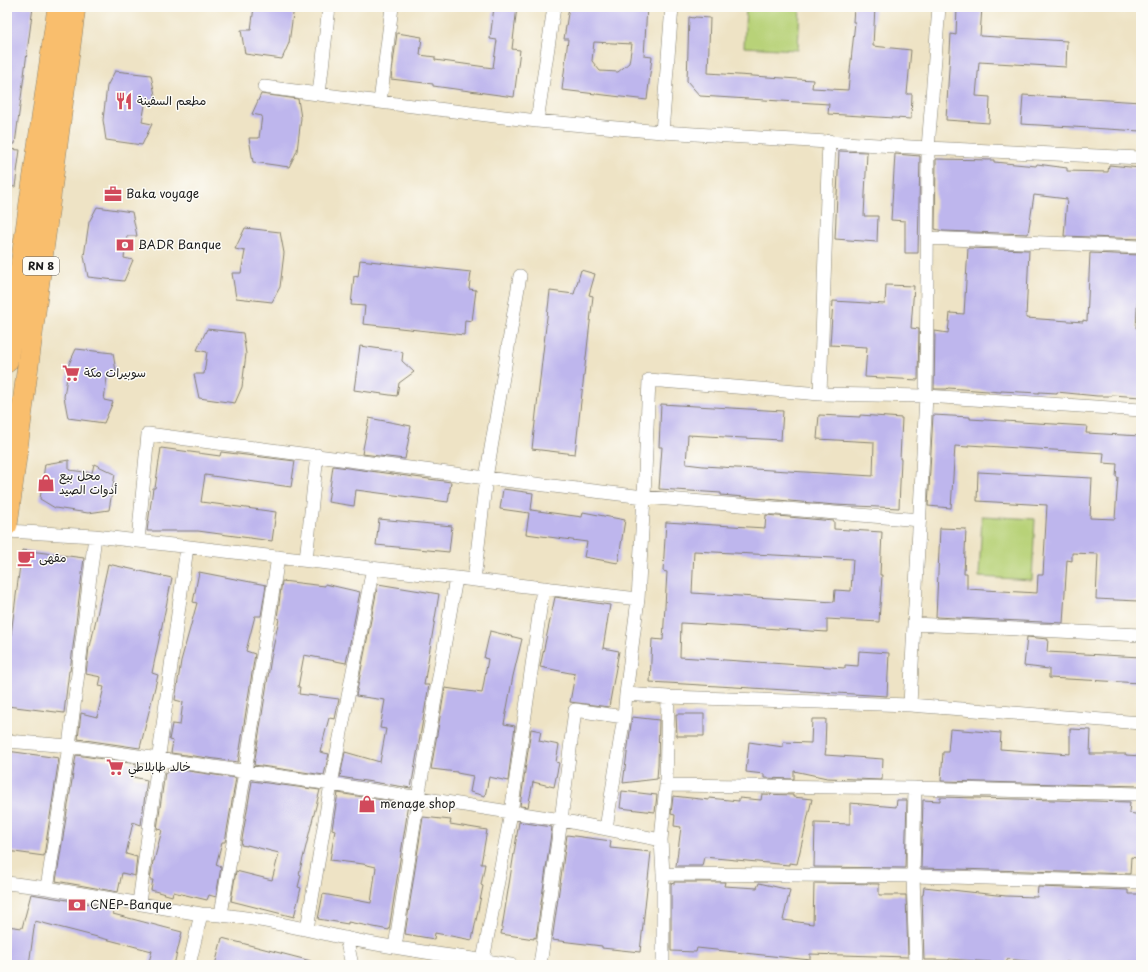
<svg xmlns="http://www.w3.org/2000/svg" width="1148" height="972" font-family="'Playpen Sans','Playpen Sans Arabic',sans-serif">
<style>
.green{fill:#b8d278;stroke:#6a774a}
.building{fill:#beb6ed;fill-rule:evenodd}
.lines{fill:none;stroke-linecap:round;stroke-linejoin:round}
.minor-casing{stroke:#858070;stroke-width:14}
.primary-casing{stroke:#858070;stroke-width:22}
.minor{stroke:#fff;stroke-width:13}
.primary{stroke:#f9be6d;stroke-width:21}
.labels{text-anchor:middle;stroke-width:3;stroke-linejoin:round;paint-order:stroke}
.shield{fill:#fdfcf7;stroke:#605f5e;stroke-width:1}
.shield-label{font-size:11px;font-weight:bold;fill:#1c1c1c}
.poi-label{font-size:12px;fill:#1c1c1c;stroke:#fdfcf7;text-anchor:start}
</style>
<rect width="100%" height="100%" fill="#fdfcf7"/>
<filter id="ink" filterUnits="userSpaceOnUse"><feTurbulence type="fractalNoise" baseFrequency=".025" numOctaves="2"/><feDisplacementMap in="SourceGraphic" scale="8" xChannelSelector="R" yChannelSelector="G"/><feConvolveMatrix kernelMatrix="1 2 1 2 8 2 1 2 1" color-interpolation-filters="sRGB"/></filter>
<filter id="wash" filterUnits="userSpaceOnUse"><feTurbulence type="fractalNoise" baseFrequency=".012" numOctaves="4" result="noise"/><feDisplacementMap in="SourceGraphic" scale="16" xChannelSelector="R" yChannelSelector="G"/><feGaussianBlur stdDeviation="0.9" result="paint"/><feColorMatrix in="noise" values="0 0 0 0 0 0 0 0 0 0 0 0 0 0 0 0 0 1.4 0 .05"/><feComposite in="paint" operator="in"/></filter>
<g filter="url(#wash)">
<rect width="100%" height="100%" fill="#eee3c5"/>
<path class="green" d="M746 7H800L798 50 744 47Z
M982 516 1035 519 1032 580 979 577Z"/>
<g id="blocks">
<path class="building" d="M7 7H33L15 144H7Z
M254 7H294L289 43 282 59 245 54 241 30H251Z
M494 7H517L512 49 520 50 514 97 433 86V84L391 79 397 33 422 37 420 55 435 57V60L493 68 497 40 490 39Z
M569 7H647L644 56 652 57 647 100 562 90 568 39H564ZM594 42 632 44 629 63 618 72 600 71 592 61Z
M854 7H875L873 46 911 50 907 94H912L911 119 828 114 829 104 700 96 687 81 689 17 694 18 695 17 710 18 708 73 813 80 812 88 848 90 855 22H853Z
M957 7H982L980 36 1067 41 1066 67 979 62 976 96 990 97 989 123 946 120 951 34 956 35Z
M115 71 151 75 156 100H146L142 122 152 124 142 145 106 140 103 120 107 86Z
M261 94 298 99 301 118 297 151 289 167 253 162 249 138H259L262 116 252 114Z
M1023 95 1141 102V131L1021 124Z
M7 149 20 150 15 187 7 186Z
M839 151 867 152 864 216H878L877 242 835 239Z
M895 154 920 156 918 253H905V221L891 220Z
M936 159 994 160V162L1036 166 1037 164 1067 168V171L1108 172 1109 165 1141 168V239L1064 236 1067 199 1034 195 1028 234 943 231 935 229Z
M97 207 132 212 137 236H127L124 258 133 260 124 281 88 277 84 256 89 222Z
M245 228 280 232 284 253 280 287 272 302 236 298 232 273H241L245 251 235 249Z
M968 248 1029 250 1026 318 1083 322V320L1087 321 1090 253 1140 255 1136 328 1141 329V397L1112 395V396H1097L1057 392V393L1039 392V393L1001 391V392L948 388 947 389H934L935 331 948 333 950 313 964 314Z
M360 260 471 272 469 289 476 290 472 321 465 320 464 335 363 324 365 306 351 305 354 276 358 277Z
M581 270 595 274 589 295 593 296 575 454 532 449 550 291 574 294Z
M886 285 914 286 911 328 919 329 918 380 865 377 867 347 830 345 833 301 885 304Z
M207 329 243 333 246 354 242 387 235 403 199 398 194 374H204L207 352 197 350Z
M360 346 403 352 402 361 414 372 399 383 397 396 354 390Z
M76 349 113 353 117 377H107L104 400 113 402 104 423 68 418 64 397 69 364Z
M661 404 783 411 781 440 688 435 686 464 703 466 873 476 874 442 817 439 819 415 860 417V415L902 418 900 459H901L899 508 835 505 721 495V493L659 489 662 447H659Z
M933 415 970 417V419L1087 426 1086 433 1141 436V552L1138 601 1096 599 1098 554 1072 553V561L1067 560 1063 623 936 617 940 528 966 529 964 573H967V589L1037 593 1038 575H1043L1047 505 977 501 978 472 1092 478 1090 518 1115 519 1118 477H1116L1117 464 1103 463 1104 453 968 445V447L955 446 951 508 928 506Z
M369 418 411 426 405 459 362 454Z
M161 448 220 456 221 452 295 461 291 487 205 475 201 502 276 512 272 541 198 531H147L153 488H155Z
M69 460V470L92 473 94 464 115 474 109 510 88 513 55 508 40 499 45 464Z
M333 466 451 482 448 502 356 490 354 506 328 502Z
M503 489 533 493 531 510 582 517 583 512 625 520 618 563 584 557 587 542 526 534 529 513 500 509Z
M766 515 834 521V529L882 532 880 575H882L879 622 827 619V632L681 623 680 657 845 668V665L858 666 859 651 889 653 887 696 650 682 652 639 663 640 667 572 663 571 666 522 765 528ZM694 551 853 559 851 591 835 590 834 602 692 593Z
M379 519 452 526 449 552 376 545Z
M22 550 84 558 70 671H69L64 713 7 706V665Z
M108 564 172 578 152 673 158 675 140 748 78 739 81 713 97 717 104 687 99 686 101 677 86 674 89 647H90Z
M199 572 266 585 261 616H255L246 651 255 654 238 762 171 753 173 741 169 740 172 724 180 725 183 702 175 700 181 661 197 603 193 602Z
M282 581 325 586V584L360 592 346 663 304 655 298 687H300L299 694 339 699 335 719 329 718 320 752 329 754 324 775 254 765 271 658 279 619 277 618Z
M378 584 439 594 424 685H429L411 788 340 777 345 752 380 762 386 729 380 728 385 700 356 696Z
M555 597 610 605 603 648 619 651 609 707 570 702 575 674 540 667Z
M490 631 522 639 513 676 504 724 515 726 508 781 489 777 485 796 470 792 473 776 457 773V772L431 769 445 688 482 693 488 659 484 658Z
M1027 637 1048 639 1047 652 1141 657V683L1049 678V669L1024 666Z
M676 714H704V736H677Z
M632 717 659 720 658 765 657 779 623 783Z
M812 719H826L825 748H826L825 755 883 759 882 780 827 778 794 771V779L764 778V774L746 772 749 742 783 747V742L811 743Z
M531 729 541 731 539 741 559 745 556 762 559 763 554 787 533 782 528 807 520 806Z
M950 729 1001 733 1000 749 1070 754V729L1091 730 1090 754H1126V755L1141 756V786L941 781 943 752H948Z
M7 751 59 758 44 856 7 851Z
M76 755 137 764 133 777 147 780 141 825 133 822 126 854 137 857 135 876 122 873 118 892 56 881Z
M168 768 236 778 225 842H222L216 865 221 867 216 897 209 895 207 900 173 892 172 896 151 890 153 880H150L153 861H154L162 830 157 829 165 772 168 773Z
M252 781 320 790 299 874 301 875 298 887 301 888 294 917 231 901 236 871 272 880 279 853 247 845V846L241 845Z
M622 791 657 795 655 812 620 808Z
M338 793 408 804 406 815H407L389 930 348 922V924L318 919 323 894 371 903 376 867 363 864 330 860 335 830 332 829Z
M762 794 793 795V797L812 799 797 864 789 863V865L704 857 702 866H676L681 827 674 826 675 815 671 814 673 796 709 800V798L739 801V798L761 800Z
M940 797 1130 802 1129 813 1141 815V859L1131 857 1130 874 922 868H921L923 800 940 801Z
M897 800H907L905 868 814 867 815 823 850 824V803L896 807Z
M423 817 451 820 450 824 487 830 481 864H485L481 885 483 886 472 940 435 933 434 939 405 934Z
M519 822 552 827 536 938 534 937V939L501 934Z
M567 835 611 841 610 848 651 852 640 952 602 948V946L552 940Z
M674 882H725L724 886 757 888 759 883 790 890 783 920 813 924 814 883 879 884V895H906L908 957 810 954V960L697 948 696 952 671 951V883L674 884Z
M924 887 1006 896 1037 897 1038 887 1128 890V894H1141V965L1094 964V965L1066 962V965H1062L1007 959V963L949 959V960H924L922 895H923Z
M31 894 115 908 113 914 182 932 174 965H148L152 951 35 921 29 965H7V926L22 928Z
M222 938 311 961 310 965H215Z"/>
</g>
</g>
<g filter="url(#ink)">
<use href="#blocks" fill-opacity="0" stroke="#858070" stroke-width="1"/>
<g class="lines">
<g class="minor-casing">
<path id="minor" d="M264 87 380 102 537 121 662 132 928 148 1141 158
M319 94 329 7
M380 102 392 7
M537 121 554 7
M662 132 672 7
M927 238 1141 247
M820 394 829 141
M1141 410 926 396 820 394 649 380 644 497 638 599 626 694 668 697 910 705 1141 723
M7 531 95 536 638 599
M138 541 148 434 486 478 644 497 920 520
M306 560 317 455
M474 580 486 478 520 276
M914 624 1141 635
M910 705 914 624 926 396 928 148 939 7
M7 741 69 746 331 784 561 820 661 840
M666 785 915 788 1141 794
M915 788 913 876 916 965
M606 828 624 717 626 694
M663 874 913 876 1141 882
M7 883 47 888 201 914C248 915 299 928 345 938 400 950 456 956 511 965
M47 888 69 746 95 536
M139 903 187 547
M221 914 245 772 278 557
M307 929 331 784 373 568
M346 938 352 965
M395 947 418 798 456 578
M483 960 511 813 543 588
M189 965 201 914
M540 965 561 820 575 710 624 717
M663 965V874L661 840 666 785 668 697"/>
</g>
<g class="primary-casing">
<path id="primary" d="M7 362 58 7
M7 525 75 7"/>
</g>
<use href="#minor" class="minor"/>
<use href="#primary" class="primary"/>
</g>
</g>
<defs>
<g id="restaurant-bare" transform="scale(1.38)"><path d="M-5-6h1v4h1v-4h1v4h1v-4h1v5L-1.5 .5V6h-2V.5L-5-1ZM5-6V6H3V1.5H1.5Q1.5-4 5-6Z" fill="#d1495b" stroke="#fdfcf7" stroke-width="2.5" paint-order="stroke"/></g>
<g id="office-bare" transform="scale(1.38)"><path d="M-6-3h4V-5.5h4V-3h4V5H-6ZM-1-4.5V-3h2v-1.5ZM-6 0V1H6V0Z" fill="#d1495b" stroke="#fdfcf7" stroke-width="2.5" paint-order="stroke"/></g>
<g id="bank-bare" transform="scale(1.38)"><path d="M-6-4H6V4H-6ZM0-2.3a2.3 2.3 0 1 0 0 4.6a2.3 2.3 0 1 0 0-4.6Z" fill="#d1495b" stroke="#fdfcf7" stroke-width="2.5" paint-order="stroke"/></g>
<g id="supermarket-bare" transform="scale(1.38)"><path d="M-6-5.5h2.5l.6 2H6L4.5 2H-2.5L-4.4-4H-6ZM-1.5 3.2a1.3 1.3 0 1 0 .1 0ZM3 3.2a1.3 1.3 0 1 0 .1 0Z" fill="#d1495b" stroke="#fdfcf7" stroke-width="2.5" paint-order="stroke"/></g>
<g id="shop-bare" transform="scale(1.38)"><path d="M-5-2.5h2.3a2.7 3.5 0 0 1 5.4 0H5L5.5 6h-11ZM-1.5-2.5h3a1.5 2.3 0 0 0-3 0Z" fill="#d1495b" stroke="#fdfcf7" stroke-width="2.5" paint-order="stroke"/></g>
<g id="cafe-bare" transform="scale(1.38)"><path d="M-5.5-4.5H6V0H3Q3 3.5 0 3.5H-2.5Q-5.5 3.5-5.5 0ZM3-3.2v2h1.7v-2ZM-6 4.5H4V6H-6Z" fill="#d1495b" stroke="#fdfcf7" stroke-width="2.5" paint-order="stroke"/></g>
</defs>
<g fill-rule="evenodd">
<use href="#restaurant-bare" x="124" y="101"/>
<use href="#office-bare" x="113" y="194"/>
<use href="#bank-bare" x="125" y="245"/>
<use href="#supermarket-bare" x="71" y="373"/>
<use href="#shop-bare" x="46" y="483"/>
<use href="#cafe-bare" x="26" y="558"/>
<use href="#supermarket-bare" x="115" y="767"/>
<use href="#shop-bare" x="367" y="804"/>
<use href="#bank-bare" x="77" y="905"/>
</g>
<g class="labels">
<rect class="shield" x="23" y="257" width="36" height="18" rx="3"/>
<g class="shield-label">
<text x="41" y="270">RN 8</text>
</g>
<g class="poi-label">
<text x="137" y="105">مطعم السفينة</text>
<text x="126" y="198">Baka voyage</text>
<text x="138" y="249">BADR Banque</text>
<text x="84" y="377">سوبيرات مكة</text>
<text x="59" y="480">محل بيع<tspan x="59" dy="14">أدوات الصيد</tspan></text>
<text x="39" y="562">مقهى</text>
<text x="128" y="771">خالد طابلاطي</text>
<text x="380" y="808">menage shop</text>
<text x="90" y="909">CNEP-Banque</text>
</g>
</g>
<rect width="1148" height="972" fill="none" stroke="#fdfcf7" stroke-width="24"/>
</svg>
